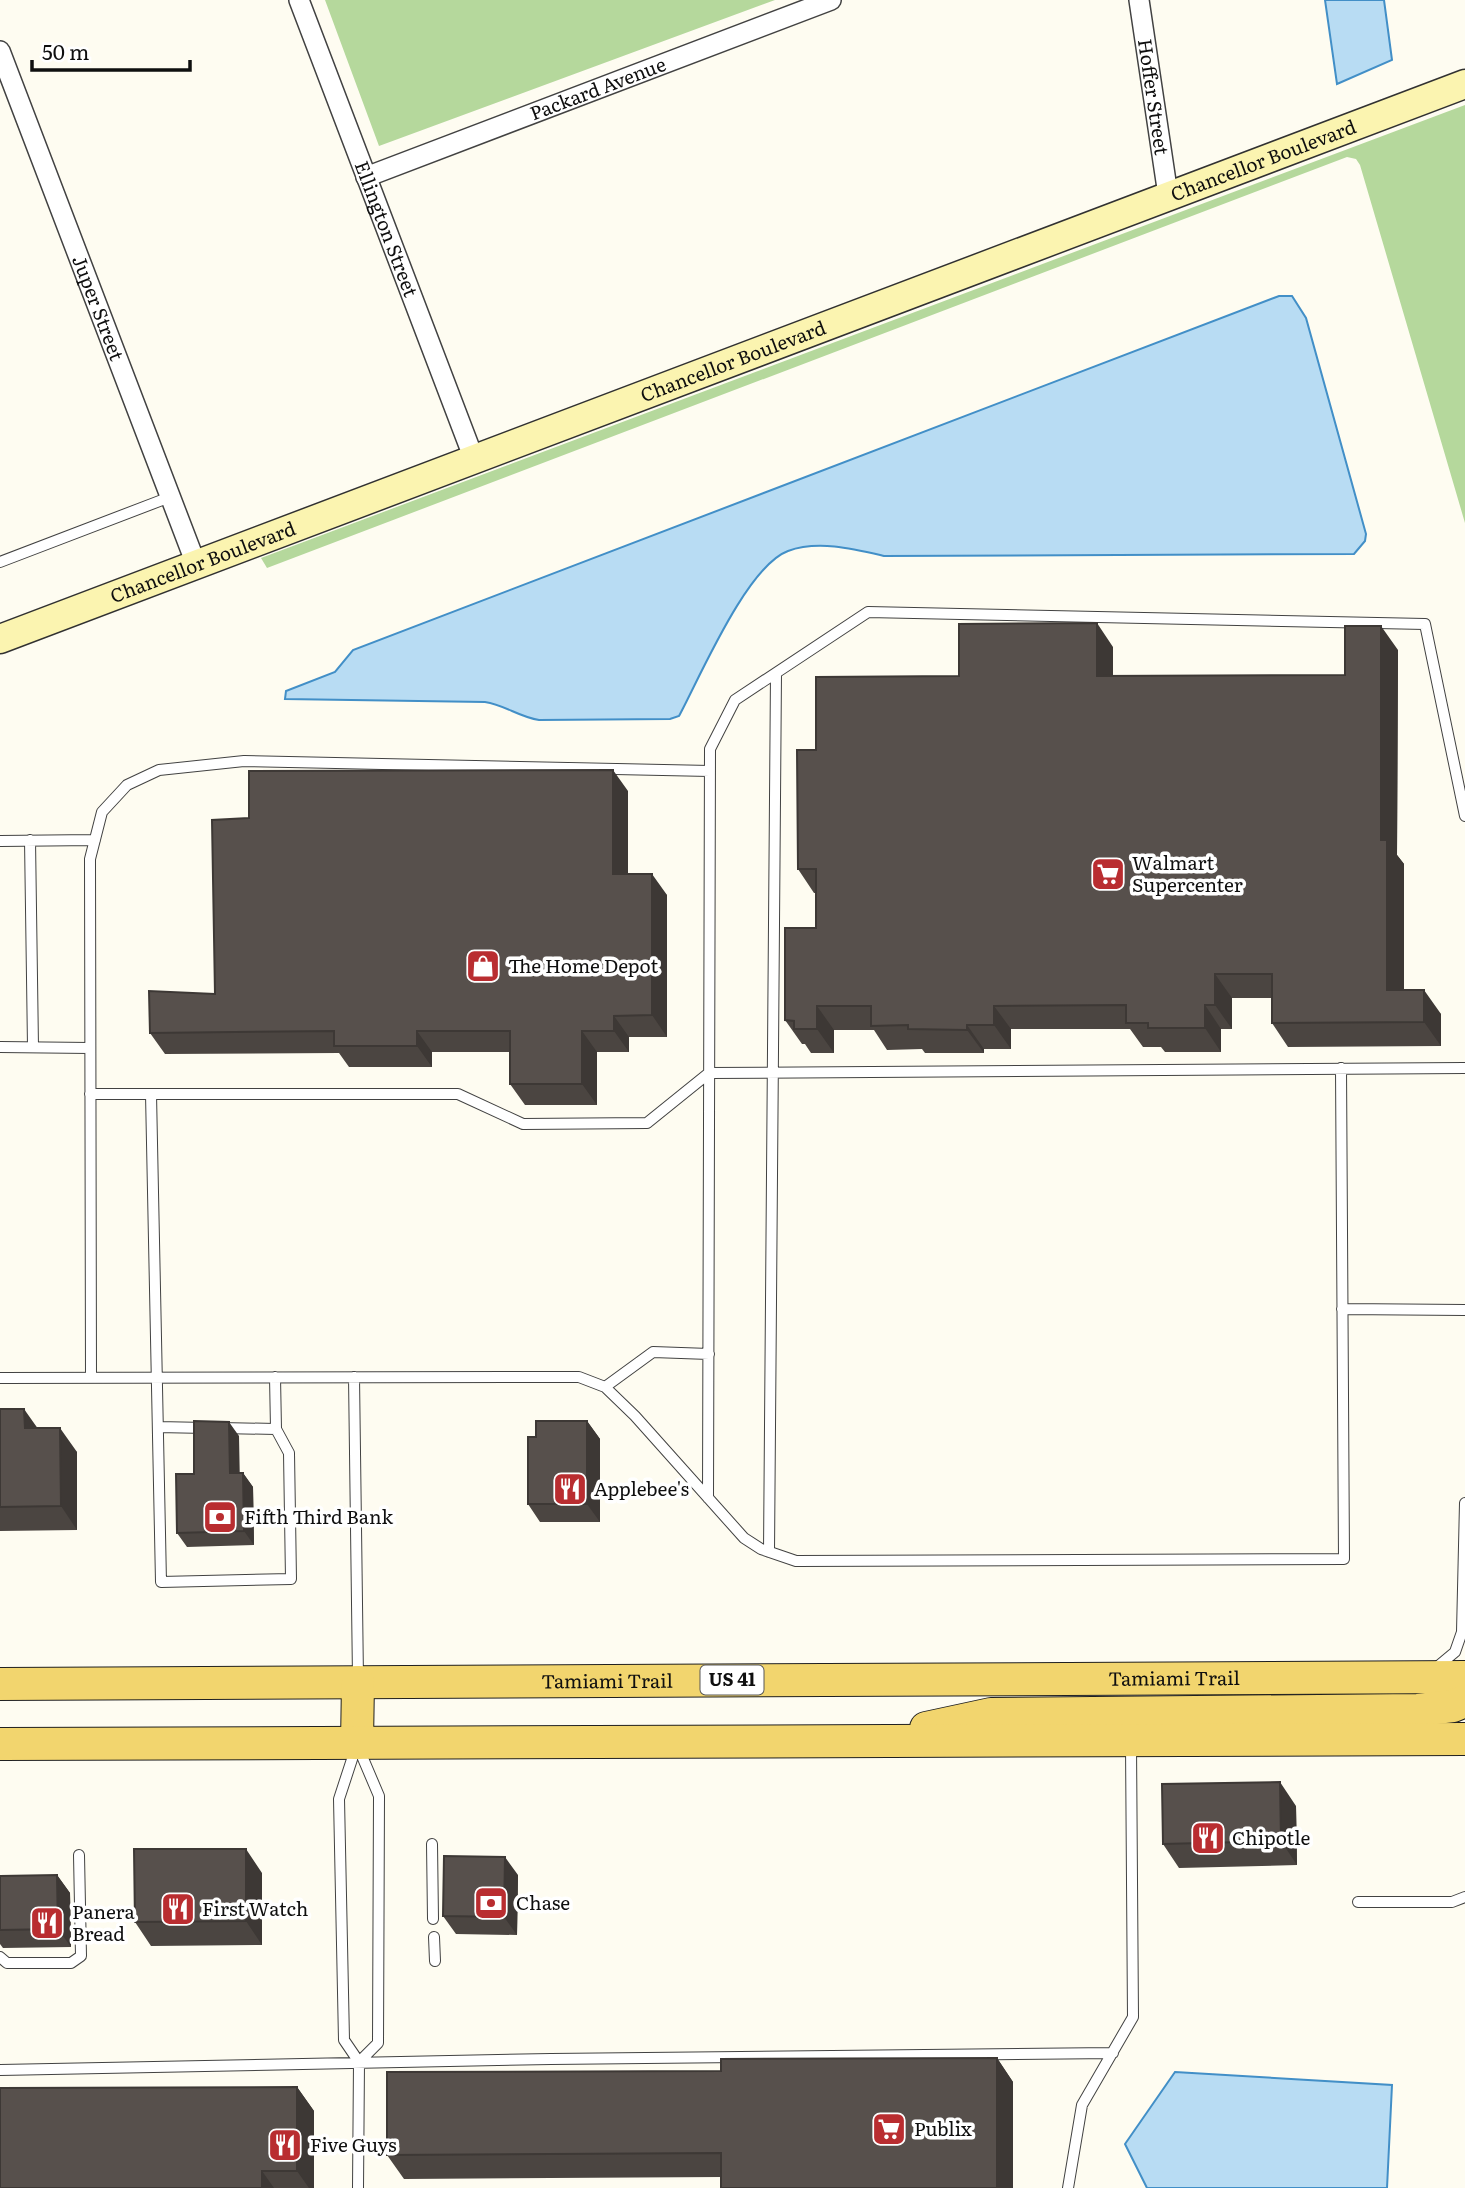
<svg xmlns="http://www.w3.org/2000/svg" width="1465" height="2188" font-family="Literata,serif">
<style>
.forest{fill:#b5d89c}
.water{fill:#b8dcf3;stroke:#428fc7;stroke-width:2}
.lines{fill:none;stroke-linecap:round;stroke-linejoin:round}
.lane-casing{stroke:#424242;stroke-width:12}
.street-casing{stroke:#424242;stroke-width:22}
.secondary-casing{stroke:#313131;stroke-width:31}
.primary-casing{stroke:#202020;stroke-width:34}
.lane{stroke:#fff;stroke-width:10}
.street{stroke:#fff;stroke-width:19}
.secondary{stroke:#fbf4b0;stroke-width:28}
.primary{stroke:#f2d56e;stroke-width:32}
.wall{fill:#4b4541}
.shaded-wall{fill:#3d3835}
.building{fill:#57504c;stroke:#3d3835;stroke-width:2}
.labels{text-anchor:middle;stroke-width:7;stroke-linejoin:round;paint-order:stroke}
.shield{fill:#fff;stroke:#575757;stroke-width:2}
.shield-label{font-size:18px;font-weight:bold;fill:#0f0f0f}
.street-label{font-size:19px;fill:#0f0f0f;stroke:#fff}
.poi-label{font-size:19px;fill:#0f0f0f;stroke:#fff;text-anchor:start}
</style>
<rect width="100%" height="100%" fill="#fefcf1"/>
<path class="forest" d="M325 0H775L379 146Z
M1465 105V523L1360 165 1356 159 1347 157 267 568 261 558Z"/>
<path class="water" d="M1325 0H1384L1392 60 1337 84Z
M1279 296H1292L1306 318 1366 534 1365 541 1354 554 884 556C854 549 818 540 788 551 747 566 700 677 679 716L670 719 539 720C519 717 505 705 485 702L285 699 286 691 335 672 353 650Z
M1175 2072 1392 2085 1387 2188H1147L1125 2144Z"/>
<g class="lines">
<g class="lane-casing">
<path id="lane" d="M0 562 170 497
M30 840 33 1047
M0 841 95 840
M0 1047 90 1048
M90 1094H458L523 1124 647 1123 709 1073 1465 1068
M151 1094 161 1582 291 1579 289 1453 276 1429 221 1428
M1342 1309 1465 1310
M275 1377 276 1429
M354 1377 358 1678
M0 1378 579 1377 605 1387 635 1416 744 1538 761 1549 796 1561 1344 1559 1341 1068
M91 1378 90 859 102 812 127 785 159 770 244 761 710 771
M605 1387 653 1352 709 1354
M158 1427 206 1428
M708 1498 710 749 735 700 868 612 1425 624 1465 816
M769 1552 776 673
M1437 1667 1455 1652 1462 1632 1465 1503
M356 1747 339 1799 344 2040 359 2062 358 2188
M432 1844 433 1919
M1358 1902H1452L1465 1897
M434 1937 435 1961
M0 1957 7 1963H71L81 1956 79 1855
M359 2062 378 2043 379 1796 359 1749
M0 2070 551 2059 1113 2053
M1068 2188 1082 2105 1133 2017 1131 1745"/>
</g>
<g class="street-casing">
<g id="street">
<path id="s1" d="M299 0 474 459"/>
<path id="s2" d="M1139 0 1168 195"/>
<path id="s3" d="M0 51 196 564"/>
<path id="s4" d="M366 177 831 0"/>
</g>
</g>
<g class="secondary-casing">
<g id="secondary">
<path id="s5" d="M0 639 1465 84"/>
</g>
</g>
<g class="primary-casing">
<g id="primary">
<path id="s6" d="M0 1684 1465 1677"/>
<path d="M926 1728 991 1714 1418 1710 1453 1706 1465 1701"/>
<path d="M357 1743 358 1682"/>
<path d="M0 1744 1465 1739"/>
</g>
</g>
<use href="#lane" class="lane"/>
<use href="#street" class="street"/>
<use href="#secondary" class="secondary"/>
<use href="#primary" class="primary"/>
</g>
<path class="wall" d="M1113 647V676L1345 675 1398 650 1397 855 1404 864V990L1441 1014V1046L1288 1047 1272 1023V998H1232V1029H1221V1052H1165L1161 1047H1143L1130 1029H1011V1049H984V1053H925L922 1049 887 1050 874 1030H834V1053H811L805 1044H802L785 1020 816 928V893H814L798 869 816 750 959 676Z
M628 791V874L667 895V1037H629V1052H597V1105H525L510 1084V1052H432V1067H349L339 1053 165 1054 150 1033 215 994 249 818Z
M0 1409 38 1428 77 1452V1530L0 1531Z
M587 1421 600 1439V1522H540L528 1504 536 1437Z
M239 1436V1473H243L253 1487 254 1545 187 1547 177 1533Z
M1296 1806 1297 1865 1179 1868 1163 1844Z
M262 1873V1945L151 1946 135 1922Z
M57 1875 70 1893 71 1947 3 1948 0 1944V1876Z
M518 1875 517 1935 456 1934 443 1916Z
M997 2058 1013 2082V2188H721V2177L404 2179 387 2155Z
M297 2087 314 2111V2188H0Z"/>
<path class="shaded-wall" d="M1097 623 1113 647V700L1097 676Z
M1381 626 1398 650 1397 855 1404 864V1014L1387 990 1381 840Z
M613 770 628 791V895L613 874Z
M652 874 667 895V1037L652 1015Z
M1215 974 1232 998V1029L1215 1005Z
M1424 990 1441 1014V1046L1424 1022Z
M1205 1005 1221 1029V1052L1205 1028Z
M817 1006 834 1030V1053L817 1029Z
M994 1006 1011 1029V1049L994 1025Z
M614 1016 629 1037V1052L614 1031Z
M967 1025 984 1049V1053L967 1030Z
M417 1031 432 1052V1067L417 1046Z
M582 1031 597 1052V1105L582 1084Z
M24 1409 41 1433 25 1428Z
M587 1421 600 1439V1522L587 1504Z
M229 1422 239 1436 240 1487 230 1473Z
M60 1428 77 1452V1530L61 1506Z
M243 1473 253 1487 254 1545 244 1531Z
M1280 1782 1296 1806 1297 1865 1281 1841Z
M246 1849 262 1873V1945L246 1921Z
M505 1857 518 1875 517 1935 504 1917Z
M57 1875 70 1893 71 1947 58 1929Z
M997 2058 1013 2082V2188H997Z
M297 2087 314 2111V2188H309L297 2171Z
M262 2171 274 2188H262Z"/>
<path class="building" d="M1097 623V676L1345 675V626H1381V840H1387V990H1424V1022L1272 1023V974H1215V1005H1205V1028H1148V1023H1126V1005L994 1006V1025H967V1030L908 1029V1025L871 1026V1006H817V1029H794V1021L785 1020V928H816V869H798L797 750H816V677L959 676V624Z
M613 770V874H652V1015L614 1016V1031H582V1084H510V1031H417V1046H334V1031L150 1033 149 991 215 994 212 820 249 818V771Z
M0 1409H24L25 1428H60L61 1506 0 1507Z
M194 1421 229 1422 230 1473H243L244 1531 177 1533 176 1474H194Z
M536 1421H587V1504H528V1437H536Z
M1280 1782 1281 1841 1163 1844 1162 1784Z
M134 1849H246V1921L135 1922Z
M444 1856 505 1857 504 1917 443 1916Z
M57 1875 58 1929 0 1930V1876Z
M997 2058V2188H721V2153L387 2155V2072L721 2071V2059Z
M297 2087V2171H262V2188H0V2088Z"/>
<defs>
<g id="supermarket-square" transform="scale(1.75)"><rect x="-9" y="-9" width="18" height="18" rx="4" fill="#b92d30" stroke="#fff"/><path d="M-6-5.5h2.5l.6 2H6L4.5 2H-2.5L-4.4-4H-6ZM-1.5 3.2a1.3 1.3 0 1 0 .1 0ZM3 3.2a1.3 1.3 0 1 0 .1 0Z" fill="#fff"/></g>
<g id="shop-square" transform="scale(1.75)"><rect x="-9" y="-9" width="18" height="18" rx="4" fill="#b92d30" stroke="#fff"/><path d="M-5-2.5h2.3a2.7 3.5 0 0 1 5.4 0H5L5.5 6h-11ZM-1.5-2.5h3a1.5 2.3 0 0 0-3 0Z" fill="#fff"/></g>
<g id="restaurant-square" transform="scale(1.75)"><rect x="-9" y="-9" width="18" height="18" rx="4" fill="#b92d30" stroke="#fff"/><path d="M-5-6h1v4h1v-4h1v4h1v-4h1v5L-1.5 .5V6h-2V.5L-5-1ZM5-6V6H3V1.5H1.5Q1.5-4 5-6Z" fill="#fff"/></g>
<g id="bank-square" transform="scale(1.75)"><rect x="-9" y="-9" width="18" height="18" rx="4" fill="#b92d30" stroke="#fff"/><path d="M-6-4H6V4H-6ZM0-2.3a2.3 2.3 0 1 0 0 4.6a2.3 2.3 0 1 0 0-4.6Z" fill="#fff"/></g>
</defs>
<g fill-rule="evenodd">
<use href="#supermarket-square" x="1108" y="874"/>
<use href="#shop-square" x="483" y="966"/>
<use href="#restaurant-square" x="570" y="1489"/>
<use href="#bank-square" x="220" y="1517"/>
<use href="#restaurant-square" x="1208" y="1838"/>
<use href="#bank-square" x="491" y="1903"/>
<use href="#restaurant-square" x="178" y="1909"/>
<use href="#restaurant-square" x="47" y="1923"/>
<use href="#supermarket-square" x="889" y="2129"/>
<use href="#restaurant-square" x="285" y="2145"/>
</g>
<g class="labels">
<rect class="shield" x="700.5" y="1665.5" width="63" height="29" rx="5"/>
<g class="shield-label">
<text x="732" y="1686">US 41</text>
</g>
<g class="street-label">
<text dy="7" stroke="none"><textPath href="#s4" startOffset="248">Packard Avenue</textPath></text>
<text dy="7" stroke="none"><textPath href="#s2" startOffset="98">Hoffer Street</textPath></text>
<text dy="7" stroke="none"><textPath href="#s5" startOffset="1351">Chancellor Boulevard</textPath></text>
<text dy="7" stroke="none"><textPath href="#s1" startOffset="245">Ellington Street</textPath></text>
<text dy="7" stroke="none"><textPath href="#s3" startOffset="275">Juper Street</textPath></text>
<text dy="7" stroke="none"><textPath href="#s5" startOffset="784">Chancellor Boulevard</textPath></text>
<text dy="7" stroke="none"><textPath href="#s5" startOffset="217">Chancellor Boulevard</textPath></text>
<text dy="7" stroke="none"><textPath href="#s6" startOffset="1174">Tamiami Trail</textPath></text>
<text dy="7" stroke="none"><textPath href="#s6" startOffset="607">Tamiami Trail</textPath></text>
</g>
<g class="poi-label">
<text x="1132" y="870">Walmart<tspan x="1132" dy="22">Supercenter</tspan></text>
<text x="508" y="973">The Home Depot</text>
<text x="594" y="1496">Applebee's</text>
<text x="244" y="1524">Fifth Third Bank</text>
<text x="1232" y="1845">Chipotle</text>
<text x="516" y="1910">Chase</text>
<text x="202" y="1916">First Watch</text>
<text x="72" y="1919">Panera<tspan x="72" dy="22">Bread</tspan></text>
<text x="914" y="2136">Publix</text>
<text x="310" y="2152">Five Guys</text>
</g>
</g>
<path d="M32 60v10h158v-10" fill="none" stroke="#0f0f0f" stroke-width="3.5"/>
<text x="42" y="60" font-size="21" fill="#0f0f0f" stroke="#ffffff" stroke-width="5" paint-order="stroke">50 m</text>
</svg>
